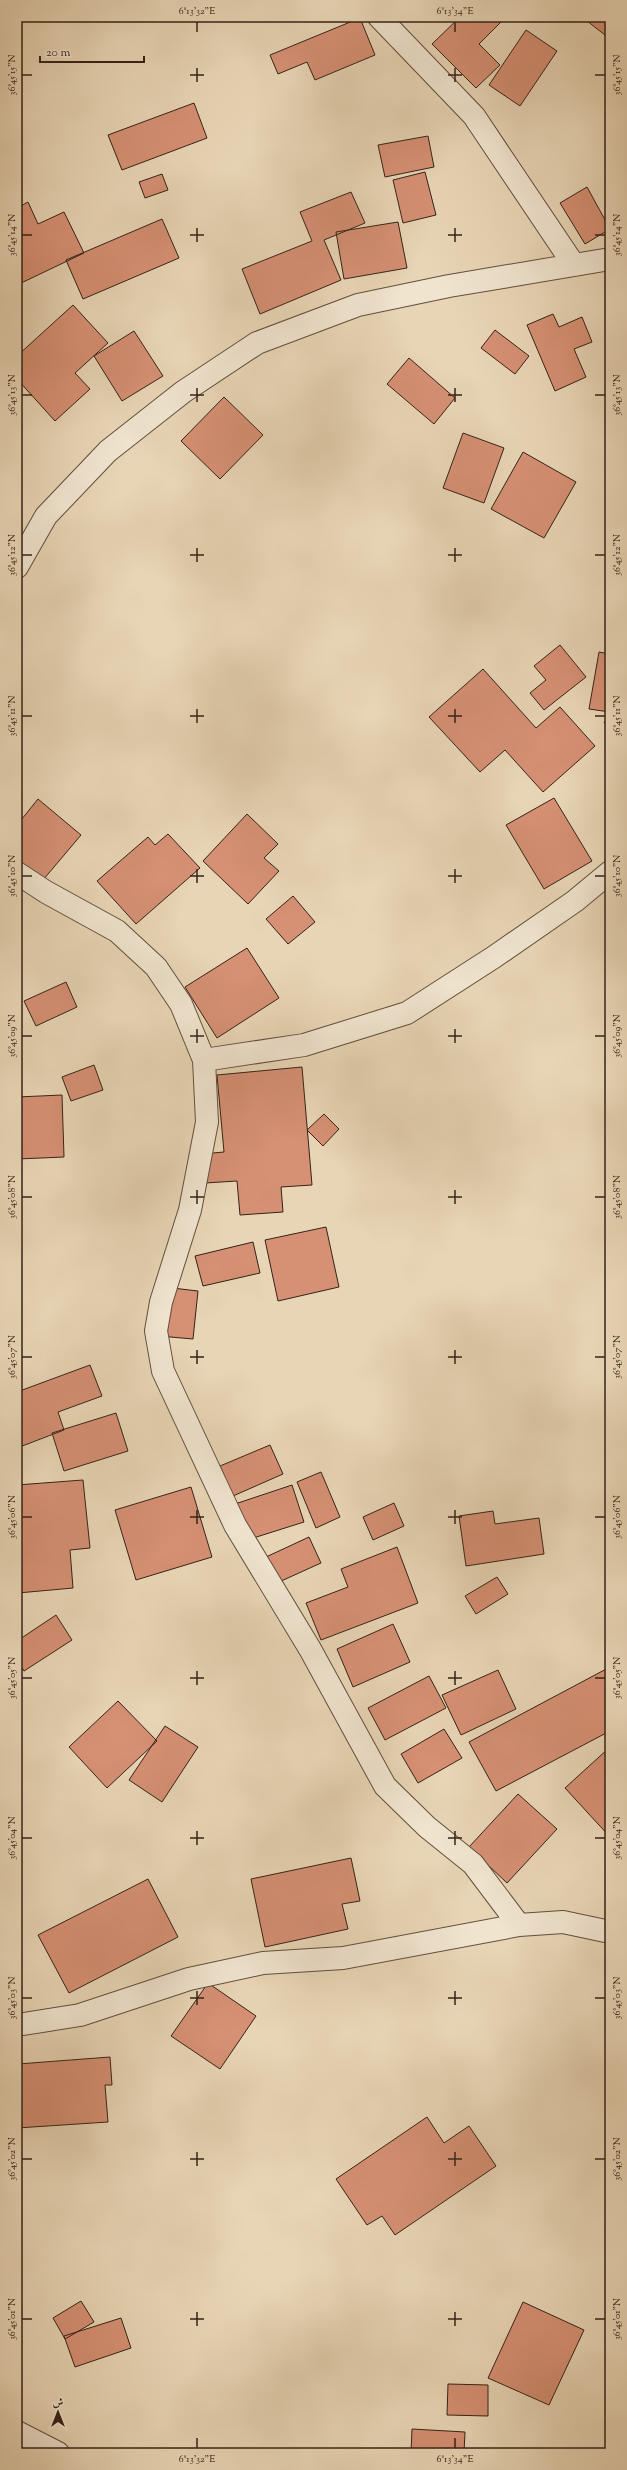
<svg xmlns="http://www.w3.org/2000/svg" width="627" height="2470" font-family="'Sorts Mill Goudy',Amiri,serif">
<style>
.building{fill:#d69074;stroke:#352217}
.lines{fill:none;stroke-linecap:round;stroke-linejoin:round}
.minor-casing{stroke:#624f3e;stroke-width:24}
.minor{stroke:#f0e4cf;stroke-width:22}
.ticks{fill:none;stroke:#352217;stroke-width:1.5}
.neatline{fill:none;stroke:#352217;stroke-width:1.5}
.ticks-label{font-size:10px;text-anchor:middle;fill:#352217}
</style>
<rect width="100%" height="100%" fill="#e8d5b5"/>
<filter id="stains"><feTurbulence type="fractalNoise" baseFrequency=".005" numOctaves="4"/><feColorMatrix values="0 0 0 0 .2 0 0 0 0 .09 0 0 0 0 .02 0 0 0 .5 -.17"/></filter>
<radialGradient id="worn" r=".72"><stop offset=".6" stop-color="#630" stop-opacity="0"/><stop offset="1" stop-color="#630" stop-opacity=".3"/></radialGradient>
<path class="building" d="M460 17H506L479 44 500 65 476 88 432 44Z
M582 17H610V39Z
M360 18 375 55 315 80 307 62 278 74 270 55Z
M526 30 557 51 520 106 489 85Z
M194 103 207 138 122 170 108 135Z
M428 136 434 167 385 177 378 145Z
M425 172 436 215 403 223 393 180Z
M162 174 168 190 145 198 139 182Z
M587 187 610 229 585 244 560 203Z
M351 192 365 223 324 240 341 280 260 314 242 269 312 241 300 212Z
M28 202 38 224 64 212 84 253 17 285V208Z
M162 219 179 258 83 299 66 260Z
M398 222 407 268 344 279 336 232Z
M73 305 108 343 75 373 90 389 55 421 17 379V356Z
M553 314 559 327 582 317 592 342 574 349 586 377 555 391 527 325Z
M495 330 529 356 515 374 481 348Z
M134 331 163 376 122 401 94 356Z
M409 358 455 398 434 424 387 384Z
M224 397 263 435 220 479 181 441Z
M463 433 504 448 484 503 443 488Z
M523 452 576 482 544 538 491 509Z
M560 645 586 677 544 710 530 693 546 680 534 666Z
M599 652 610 654V712L589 709Z
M483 669 536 728 560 707 595 746 543 792 505 750 480 772 429 717Z
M610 719V733L604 722Z
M554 798 592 861 544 889 506 825Z
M38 799 81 835 43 880 17 859V825Z
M247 814 278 844 264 858 279 871 248 904 203 861Z
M168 834 200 868 136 924 97 881 148 837 155 845Z
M293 896 315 922 288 944 266 919Z
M247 948 279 998 217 1038 185 987Z
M66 982 77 1007 36 1026 24 1001Z
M94 1065 103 1090 71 1101 62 1077Z
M302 1067 312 1185 281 1187 283 1212 240 1215 237 1181 205 1183 202 1154 224 1152 217 1075Z
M62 1095 64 1157 17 1159V1097Z
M324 1114 339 1129 323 1146 307 1130Z
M326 1227 339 1287 278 1301 265 1240Z
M253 1242 260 1273 203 1286 195 1256Z
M164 1287 198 1291 193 1339 159 1336Z
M90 1365 102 1396 58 1412 64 1430 17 1448V1392Z
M116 1413 128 1451 64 1471 52 1433Z
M270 1445 283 1474 233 1496 220 1466Z
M321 1472 340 1517 316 1528 297 1482Z
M83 1480 90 1548 70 1550 73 1588 18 1593 17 1485Z
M292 1485 304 1522 247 1540 235 1504Z
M191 1487 212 1557 136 1580 115 1510Z
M394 1503 404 1526 373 1540 363 1517Z
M493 1511 495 1524 539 1518 544 1554 466 1566 459 1516Z
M309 1537 321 1563 279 1582 266 1557Z
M397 1547 418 1603 321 1640 306 1603 348 1587 341 1569Z
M497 1577 508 1594 476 1614 465 1596Z
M56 1615 72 1640 24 1671 17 1659V1641Z
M393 1624 410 1662 353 1687 337 1649Z
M610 1667V1731L496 1791 469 1742Z
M498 1670 516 1709 461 1735 442 1695Z
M429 1676 446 1708 385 1740 368 1708Z
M118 1701 157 1741 107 1788 69 1747Z
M165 1726 198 1747 162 1802 129 1780Z
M444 1729 462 1758 418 1783 401 1754Z
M610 1747V1837L565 1788Z
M518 1794 557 1829 507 1883 469 1847Z
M351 1858 360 1901 342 1904 348 1929 265 1947 251 1879Z
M148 1879 178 1937 69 1993 38 1935Z
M208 1983 256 2016 220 2069 171 2036Z
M17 2055 18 2064 110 2057 112 2085H105L108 2122 17 2128Z
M427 2117 444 2143 469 2126 496 2166 395 2235 382 2216 367 2225 336 2179Z
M81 2301 94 2322 65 2339 53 2318Z
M523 2302 584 2330 549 2405 488 2378Z
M121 2318 131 2348 75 2367 64 2336Z
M448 2384 488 2385V2416L447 2415Z
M412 2429 465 2432 464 2453H411Z
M17 2447 47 2453H17Z"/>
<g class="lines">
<g class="minor-casing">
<path id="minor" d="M379 17 474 116 574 265
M17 567 46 516 108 451 183 392 257 343 358 305 449 286 610 259
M17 873 46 892 117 931 156 967 181 1004 204 1060 207 1122 190 1210 161 1302 156 1331 163 1371 235 1525 310 1649 385 1786 427 1827 473 1864 519 1925
M204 1060 304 1045 407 1013 494 957 575 901 610 872
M17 2025 80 2015 189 1979 263 1963 343 1958 519 1925 563 1922 610 1932
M17 2432 58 2453"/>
</g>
<use href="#minor" class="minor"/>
</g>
<path class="ticks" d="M197 22V32M455 22V32M197 68V82M455 68V82M22 75H32M190 75H204M448 75H462M595 75H605M197 228V242M455 228V242M22 235H32M190 235H204M448 235H462M595 235H605M197 388V402M455 388V402M22 395H32M190 395H204M448 395H462M595 395H605M197 548V562M455 548V562M22 555H32M190 555H204M448 555H462M595 555H605M197 709V723M455 709V723M22 716H32M190 716H204M448 716H462M595 716H605M197 869V883M455 869V883M22 876H32M190 876H204M448 876H462M595 876H605M197 1029V1043M455 1029V1043M22 1036H32M190 1036H204M448 1036H462M595 1036H605M197 1190V1204M455 1190V1204M22 1197H32M190 1197H204M448 1197H462M595 1197H605M197 1350V1364M455 1350V1364M22 1357H32M190 1357H204M448 1357H462M595 1357H605M197 1510V1524M455 1510V1524M22 1517H32M190 1517H204M448 1517H462M595 1517H605M197 1671V1685M455 1671V1685M22 1678H32M190 1678H204M448 1678H462M595 1678H605M197 1831V1845M455 1831V1845M22 1838H32M190 1838H204M448 1838H462M595 1838H605M197 1991V2005M455 1991V2005M22 1998H32M190 1998H204M448 1998H462M595 1998H605M197 2152V2166M455 2152V2166M22 2159H32M190 2159H204M448 2159H462M595 2159H605M197 2312V2326M455 2312V2326M22 2319H32M190 2319H204M448 2319H462M595 2319H605M197 2438V2448M455 2438V2448"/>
<rect width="627" height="2470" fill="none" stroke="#e8d5b5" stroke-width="44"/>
<g transform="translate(58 2412)" stroke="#f0e4cf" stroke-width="3" paint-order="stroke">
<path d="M0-3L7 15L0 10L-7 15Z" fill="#352217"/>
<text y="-6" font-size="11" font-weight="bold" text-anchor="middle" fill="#352217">ش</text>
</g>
<path d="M40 56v6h104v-6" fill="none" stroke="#352217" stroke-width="2"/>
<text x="46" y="56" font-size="12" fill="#352217" stroke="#f0e4cf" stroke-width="3" paint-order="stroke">20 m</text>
<rect x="22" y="22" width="583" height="2426" class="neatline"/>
<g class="ticks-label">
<text x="197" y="14">6°13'32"E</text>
<text x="455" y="14">6°13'34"E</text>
<text transform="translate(11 75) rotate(-90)" y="4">36°45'15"N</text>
<text transform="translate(616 75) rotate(-90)" y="4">36°45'15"N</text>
<text transform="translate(11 235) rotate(-90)" y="4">36°45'14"N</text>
<text transform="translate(616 235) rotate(-90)" y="4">36°45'14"N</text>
<text transform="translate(11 395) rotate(-90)" y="4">36°45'13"N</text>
<text transform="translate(616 395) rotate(-90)" y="4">36°45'13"N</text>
<text transform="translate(11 555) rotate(-90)" y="4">36°45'12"N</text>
<text transform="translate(616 555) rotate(-90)" y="4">36°45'12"N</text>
<text transform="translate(11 716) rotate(-90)" y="4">36°45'11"N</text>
<text transform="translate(616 716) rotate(-90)" y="4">36°45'11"N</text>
<text transform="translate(11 876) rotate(-90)" y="4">36°45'10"N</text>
<text transform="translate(616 876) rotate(-90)" y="4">36°45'10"N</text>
<text transform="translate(11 1036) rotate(-90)" y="4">36°45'09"N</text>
<text transform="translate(616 1036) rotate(-90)" y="4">36°45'09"N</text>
<text transform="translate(11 1197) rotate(-90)" y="4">36°45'08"N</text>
<text transform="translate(616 1197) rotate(-90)" y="4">36°45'08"N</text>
<text transform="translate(11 1357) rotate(-90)" y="4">36°45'07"N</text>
<text transform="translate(616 1357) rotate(-90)" y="4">36°45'07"N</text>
<text transform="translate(11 1517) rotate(-90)" y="4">36°45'06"N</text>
<text transform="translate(616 1517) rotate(-90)" y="4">36°45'06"N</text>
<text transform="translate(11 1678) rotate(-90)" y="4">36°45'05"N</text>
<text transform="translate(616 1678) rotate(-90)" y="4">36°45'05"N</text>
<text transform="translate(11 1838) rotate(-90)" y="4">36°45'04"N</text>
<text transform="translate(616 1838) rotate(-90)" y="4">36°45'04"N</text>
<text transform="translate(11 1998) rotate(-90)" y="4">36°45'03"N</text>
<text transform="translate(616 1998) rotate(-90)" y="4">36°45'03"N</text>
<text transform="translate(11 2159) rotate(-90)" y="4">36°45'02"N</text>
<text transform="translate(616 2159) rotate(-90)" y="4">36°45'02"N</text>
<text transform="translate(11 2319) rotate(-90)" y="4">36°45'01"N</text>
<text transform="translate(616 2319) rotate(-90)" y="4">36°45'01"N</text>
<text x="197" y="2462">6°13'32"E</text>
<text x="455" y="2462">6°13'34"E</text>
</g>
<rect width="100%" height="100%" filter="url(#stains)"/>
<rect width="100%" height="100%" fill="url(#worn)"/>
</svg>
